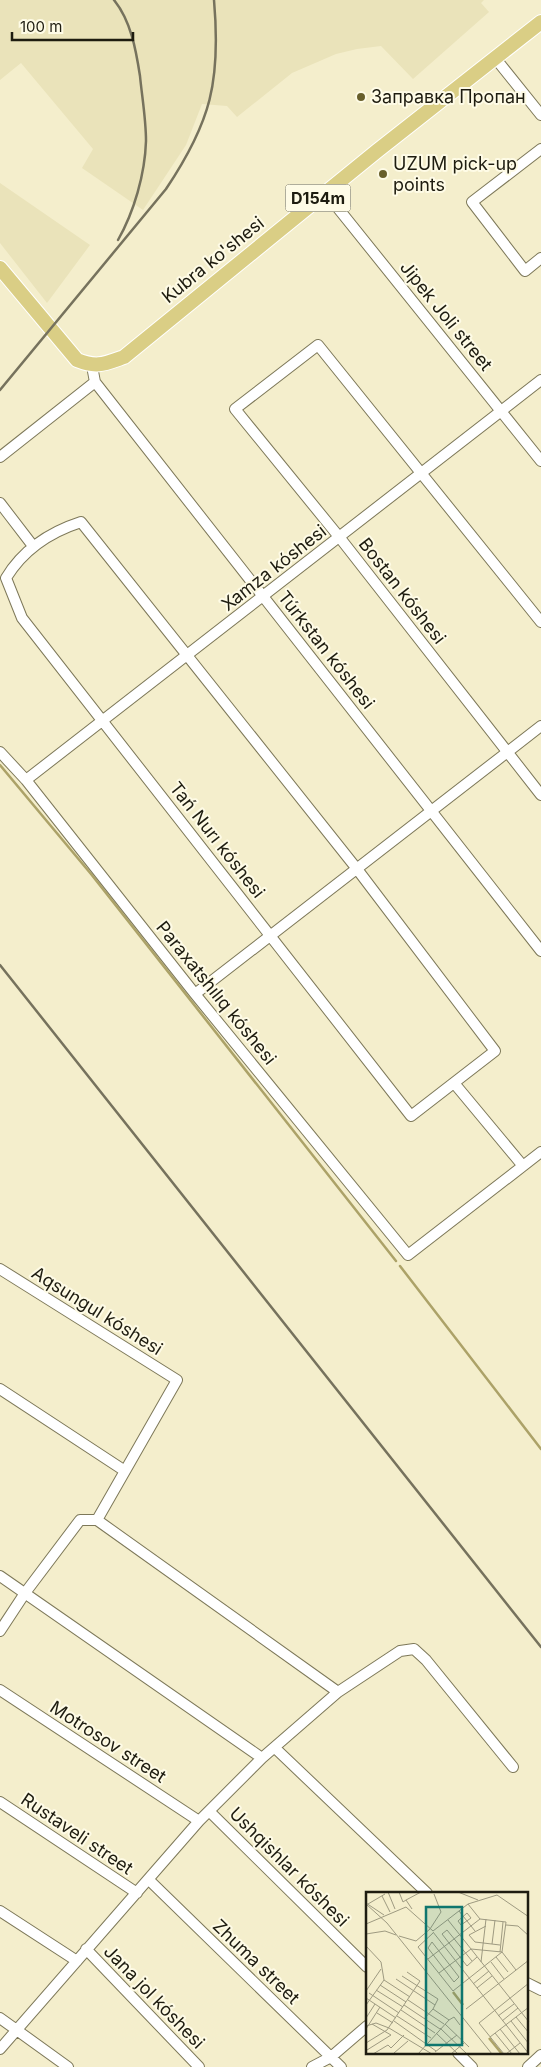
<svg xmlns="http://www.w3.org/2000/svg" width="541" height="2067" font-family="Inter,sans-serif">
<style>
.built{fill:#eae3ba}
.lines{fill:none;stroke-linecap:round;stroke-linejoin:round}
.stream{stroke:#aca268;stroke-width:2.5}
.minor-casing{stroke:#7d7859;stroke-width:12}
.major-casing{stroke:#fff;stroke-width:16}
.minor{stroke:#fff;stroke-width:10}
.major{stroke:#dace85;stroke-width:14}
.rail{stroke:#76725d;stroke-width:2.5}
.poi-dot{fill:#685f2b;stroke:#fefbe6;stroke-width:2}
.labels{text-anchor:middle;stroke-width:4;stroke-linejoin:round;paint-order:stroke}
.shield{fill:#fefbe6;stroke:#615f50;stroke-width:1}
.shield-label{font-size:16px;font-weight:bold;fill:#1e1c10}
.poi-label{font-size:18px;fill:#1e1c10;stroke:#fefbe6;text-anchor:start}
.street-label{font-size:18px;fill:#1e1c10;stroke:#fefbe6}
.inset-river{fill:none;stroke:#aca268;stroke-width:2.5}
.inset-road{fill:none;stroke:#9e9a81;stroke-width:1}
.view{fill:#0f766e;fill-opacity:0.15;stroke:#0f766e;stroke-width:2.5}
.inset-edge{fill:none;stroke:#1e1c10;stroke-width:2.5}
</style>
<rect width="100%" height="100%" fill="#f4eecc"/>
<path class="built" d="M0 0H484L481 3 489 12 413 79 381 46 357 49 336 54 292 73 237 117 227 106 202 104 186 145 143 210 82 168 93 149 21 63 0 80Z
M0 183 90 245 47 303 0 243Z"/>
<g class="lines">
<path class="stream" d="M0 765 91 874 396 1261
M400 1266 541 1449"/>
<g class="minor-casing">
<path id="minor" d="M496 59 541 115
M541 149 472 202 525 271 541 258
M325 192 541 461
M92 366 95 382 541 951
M0 457 95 382
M0 503 33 546
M81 522 357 869 495 1051 411 1116 22 618 6 578C23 550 50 532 81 522Z
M541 622 318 345 235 409 340 538 541 795
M0 752 26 780 195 994 408 1255 541 1152
M26 780 541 380
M195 994 541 726
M454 1083 523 1166
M0 1269 177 1380 97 1520
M0 1389 125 1471
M0 1576 262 1758
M0 1631 25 1593 80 1520H97L338 1692
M0 1690 199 1821
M275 1748 427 1893
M0 1802 137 1893
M209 1811 367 1967
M149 1880 341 2067
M0 1911 77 1961
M86 1949 199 2067
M527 1983 541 1990
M0 2018 68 2067
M0 2049 199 1821 262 1758 338 1692 400 1651 414 1649 426 1660 513 1767
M458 2053 472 2067
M312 2067 331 2057 367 2026
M528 2067 541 2055"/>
</g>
<g class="major-casing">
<path id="major" d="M0 268 77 360C97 368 104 364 124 357L377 151 541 22"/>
</g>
<use href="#minor" class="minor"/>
<use href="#major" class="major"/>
<path class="rail" d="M114 0C131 21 136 50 140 76 142 97 146 119 146 141 145 174 134 212 118 240
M0 390 166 189C211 122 221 81 214 0
M0 965 541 1647"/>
</g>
<g class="poi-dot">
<circle cx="361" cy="97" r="5"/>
<circle cx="383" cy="174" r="5"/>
</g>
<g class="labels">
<rect class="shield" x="285.5" y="184.5" width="65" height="27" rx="4"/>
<g class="shield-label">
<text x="318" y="204">D154m</text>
</g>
<g class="poi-label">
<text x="371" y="103">Заправка Пропан</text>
<text x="393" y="170">UZUM pick-up<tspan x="393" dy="21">points</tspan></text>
</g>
<g class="street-label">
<text transform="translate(213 260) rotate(-39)" y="6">Kubra ko'shesi</text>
<text transform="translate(446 316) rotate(51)" y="6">Jipek Joli street</text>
<text transform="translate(274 568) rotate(-38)" y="6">Xamza kóshesi</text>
<text transform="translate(402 591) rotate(52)" y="6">Bostan kóshesi</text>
<text transform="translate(326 650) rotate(52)" y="6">Túrkstan kóshesi</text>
<text transform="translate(217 840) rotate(52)" y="6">Tań Nurı kóshesi</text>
<text transform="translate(216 993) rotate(51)" y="6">Paraxatshılıq kóshesi</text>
<text transform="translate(97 1311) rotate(32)" y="6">Aqsungul kóshesi</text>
<text transform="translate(108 1742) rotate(33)" y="6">Motrosov street</text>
<text transform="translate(77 1834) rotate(34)" y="6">Rustaveli street</text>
<text transform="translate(289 1867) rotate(45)" y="6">Ushqishlar kóshesi</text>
<text transform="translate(256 1962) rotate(44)" y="6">Zhuma street</text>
<text transform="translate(154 1997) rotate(46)" y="6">Jana jol kóshesi</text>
</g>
</g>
<g transform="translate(366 1892)">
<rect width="162" height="162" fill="#f4eecc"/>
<path class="inset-river" d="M87 100 97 113M123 146 136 162"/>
<path class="inset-road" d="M22 0 29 17M33 0 37 10 40 8 46 17M92 0 112 8M16 4 24 20M40 8 55 0M0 11 18 23M0 12 21 31 126 162M2 12 19 2M102 12 114 27M93 19 109 39M101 21 105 26 95 33 92 29ZM82 28 163 130M0 32 40 15 67 39 102 12 131 3 163 25M140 33 152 34 163 44M120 34 103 43 109 50 134 53M67 40 163 162M67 41 52 55 87 99 136 60 140 30 114 27M0 42 19 39 30 43M33 44 50 49 64 37 75 20 68 2M66 50 93 85 88 90 62 56ZM126 52 129 28M0 54 15 70 18 88M134 60 137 30M130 65 142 80M62 67 114 27M106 69 81 38 76 42 101 74 111 65M115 70 120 27M125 70 138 87M73 81 105 57 136 60 150 78M36 84 72 107 67 117M30 87 69 113M18 88 44 105M107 92 123 79M14 93 40 110M111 96 126 84M10 98 37 115M0 99 15 77M3 101 33 121M0 106 30 126M42 108 78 132M0 113 18 88M38 113 74 137M100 117 163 68M35 118 69 141M11 121 27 131M31 124 65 146M132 124 148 112M150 125 163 141M0 126 9 112M58 127 67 117 83 128M28 129 70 159M136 129 152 116M145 129 163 152M79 132 103 155M0 134 10 131 23 136 66 162M74 136 101 162M0 137 14 115M134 137 154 162M70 141 92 162M129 141 146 162M124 145 163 115M0 151 21 138 54 89 41 80M1 158 25 143 6 132M69 160 91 143M28 161 42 149M7 162 22 153 25 156 38 143M52 162 83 128 88 125 94 133M85 162 98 151M138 162 113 131 163 91M140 162 154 151"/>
<path class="view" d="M60 15H96V153H60Z"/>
<rect width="162" height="162" class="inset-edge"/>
</g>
<path d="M12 32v8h121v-8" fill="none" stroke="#1e1c10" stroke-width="2.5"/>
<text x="20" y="32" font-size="15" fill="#1e1c10" stroke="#fefbe6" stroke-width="4" paint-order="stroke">100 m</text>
</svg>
